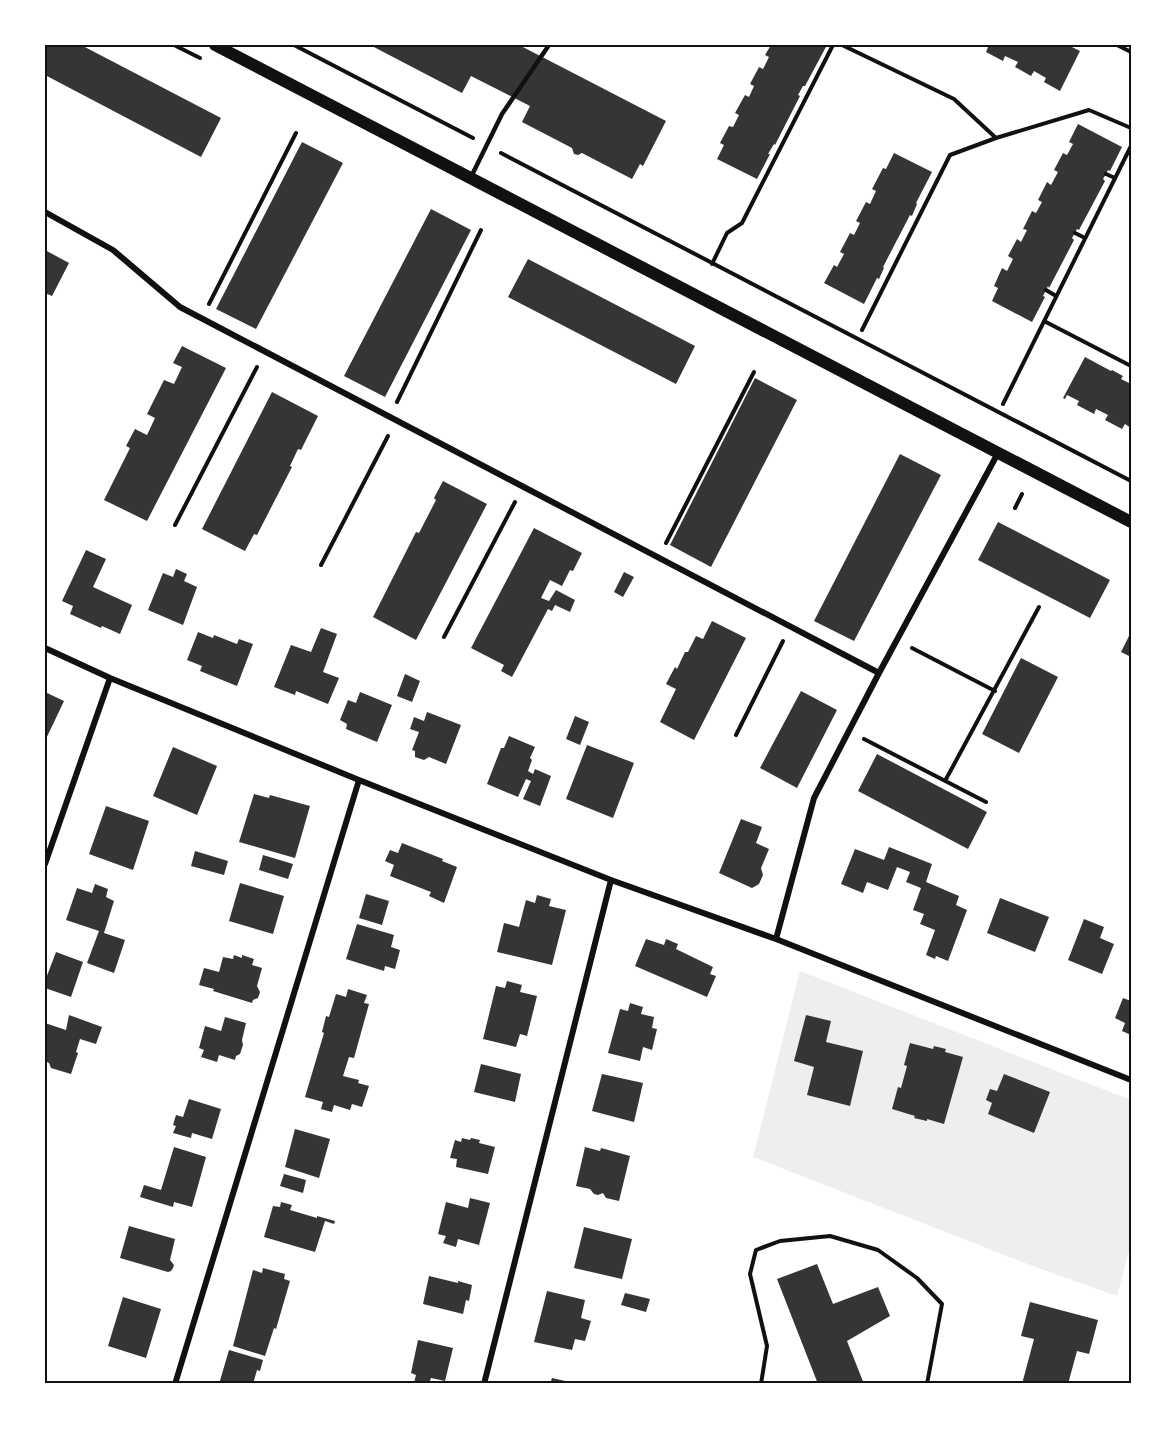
<svg xmlns="http://www.w3.org/2000/svg" width="1176" height="1429" font-family="Arial,sans-serif">
<style>
.green{fill:#eee}
.building{fill:#353535}
.lines{fill:none;stroke-linecap:round;stroke-linejoin:round}
.path{stroke:#111;stroke-width:4}
.service{stroke:#111;stroke-width:4.5}
.minor{stroke:#111;stroke-width:6}
.secondary{stroke:#111;stroke-width:12}
.neatline{fill:none;stroke:#111;stroke-width:2}
</style>
<rect width="100%" height="100%" fill="#fff"/>
<path class="green" d="M800 971 1131 1100V1243L1117 1296 1030 1265 753 1157Z"/>
<path class="building" d="M45 45H81L221 118 201 157 45 75Z
M370 45H519L666 121 643 166 640 164 632 179 582 153 578 155 574 154 572 148 522 122 530 106 471 76 462 93Z
M771 45H827L805 86H803L798 95 800 96 775 145 774 144 768 154H770L757 179 717 159 724 145 720 143 729 126 733 127 739 115 735 113 745 95 749 97 754 86 750 84 759 67 763 69 769 57 765 55Z
M985 45H1068L1080 51 1060 91 1044 82 1046 78 1034 71 1031 76 1015 67 1018 62 1005 56 1003 61 986 52 988 47Z
M1078 124 1122 147 1110 171 1108 170 1106 174 1103 179 1105 181 1079 230 1077 229 1072 238 1074 240 1049 288 1048 286 1043 296 1045 297 1032 322 992 301 998 288 994 286 1002 268 1007 271 1013 259 1008 256 1017 239 1021 242 1027 230 1023 229 1032 211 1036 213 1042 202 1038 200 1047 182 1051 185 1058 172 1054 170 1063 153 1067 155 1073 144 1069 142Z
M302 142 343 163 256 329 216 309Z
M894 153 932 172 916 203 917 204 912 216 910 215 883 267 884 268 879 279 877 278 864 304 824 283 834 265 837 267 844 254 840 252 850 233 854 235 860 223 856 221 866 202 870 204 876 191 872 189 883 168 886 169Z
M431 209 471 230 385 397 344 376Z
M45 250 69 263 52 296 45 293Z
M528 259 695 346 676 384 508 297Z
M182 346 226 368 147 521 104 500 130 448 126 446 135 429 147 435 155 418 147 414 164 380 174 384 182 367 173 363Z
M1085 357 1111 371 1112 370 1123 376 1121 379 1131 384V428L1125 424 1122 429 1105 420 1108 415 1096 409 1094 414 1077 405 1079 401 1067 395 1065 399 1063 398Z
M755 378 797 400 711 567 670 545Z
M272 392 318 416 301 450 298 449 290 466 292 467 257 535 254 534 245 551 202 529Z
M900 454 941 475 854 641 814 621Z
M443 481 487 504 416 640 373 617 416 532 419 533 436 500 434 498Z
M998 522 1110 580 1090 618 978 560Z
M534 528 582 553 573 571 570 570 562 586 550 580 541 598 549 601 556 590 575 600 570 612 555 605 552 611 548 609 512 677 501 671 504 665 471 648Z
M86 550 106 559 93 587 132 605 120 634 102 626 101 628 70 614 73 606 62 601Z
M176 569 187 574 184 581 197 587 183 625 148 610 163 573 173 577Z
M624 572 634 577 623 597 614 592Z
M712 621 746 638 694 740 660 722 676 689 666 684 675 667 677 669 685 652H688L696 636 703 639Z
M321 628 337 634 323 672 339 678 328 704 296 691 295 695 274 687 291 645 311 652Z
M198 632 213 638 214 635 237 644 239 639 253 644 237 686 200 671 202 666 187 660Z
M1131 632V657L1121 652Z
M1021 658 1058 677 1019 753 982 734Z
M405 674 420 681 412 702 397 696Z
M801 691 837 710 797 788 760 768Z
M45 692 64 701 45 741Z
M360 692 392 705 377 742 346 729 347 724 340 720 348 700 356 703Z
M427 712 461 725 446 764 429 757 424 760 415 757V751L412 750 419 732 410 729 414 717 424 721Z
M575 716 589 722 580 745 566 739Z
M509 736 535 747 530 758 532 760 528 771 533 774 535 769 551 776 540 806 523 799 531 781 526 779 518 797 487 784 501 748H504Z
M587 745 634 763 613 818 566 799Z
M173 747 217 766 197 815 153 796Z
M877 754 987 812 968 849 858 791Z
M254 794 269 798 270 795 310 806 295 858 239 842Z
M106 806 149 821 133 870 89 854Z
M741 819 762 827 756 843 769 849 761 868 763 875 759 884 752 888 719 873Z
M402 843 443 859 442 861 457 867 444 903 429 896 431 892 390 876 394 865 385 861 390 850 398 853Z
M889 847 932 864 926 882 959 896 956 905 967 910 948 961 936 956 935 959 926 955 935 930 920 924 924 914 913 910 921 888 906 882 910 872 897 867 888 890 867 882 863 893 841 884 855 849 884 860Z
M195 851 228 861 224 875 191 866Z
M263 855 293 864 288 879 259 870Z
M240 883 284 896 273 934 229 921Z
M95 884 108 889 106 897 114 901 104 933 125 940 114 973 87 963 99 931 66 920 77 888 92 893Z
M366 894 389 901 382 925 359 918Z
M537 895 551 899 549 906 566 910 552 965 497 952 504 923 519 927 526 900 535 903Z
M1000 898 1049 917 1035 952 987 933Z
M1084 919 1104 927 1100 938 1114 944 1102 974 1068 960Z
M357 924 394 935 391 947 400 950 395 969 385 966 384 971 346 959Z
M646 939 664 945 666 939 678 944 676 949 713 967 710 974 716 976 707 997 635 966Z
M56 952 83 962 71 997 45 988V981Z
M234 955 242 958V955L254 959 252 965 262 968 257 986 260 992 258 998 253 1000 252 1003 213 991 214 989 199 985 204 968 219 972 223 957 233 959Z
M507 981 522 985 520 992 537 996 527 1036 520 1034 516 1047 483 1039 496 986 505 988Z
M348 989 367 995 364 1003 369 1004 354 1058 349 1057 343 1076 359 1080 358 1083 369 1086 362 1107 352 1104 350 1110 334 1105 332 1112 321 1109 323 1102 305 1097 324 1033 322 1032 326 1016 329 1017 336 994 346 997Z
M1123 998 1131 1001V1035L1122 1031 1125 1023 1115 1018Z
M630 1003 643 1007 641 1014 654 1017 652 1028 657 1029 652 1050 643 1047 640 1061 608 1053 620 1009 628 1011Z
M69 1015 102 1027 96 1044 80 1039 76 1052 78 1053 71 1074 51 1068 49 1063 45 1061V1023L66 1030Z
M806 1015 831 1021 826 1042 863 1051 850 1106 807 1095 814 1067 794 1061Z
M225 1017 246 1023 242 1040 243 1045 240 1054 236 1056 235 1060 219 1055 217 1062 201 1057 204 1050 199 1048 205 1026 221 1031Z
M910 1043 933 1049 934 1046 946 1049 945 1052 963 1057 944 1124 927 1119V1121L914 1118 915 1116 892 1109 898 1087 901 1088 907 1066 904 1065Z
M481 1064 521 1074 515 1102 474 1092Z
M602 1074 643 1083 634 1122 592 1111Z
M1004 1074 1050 1092 1034 1133 988 1114 992 1103 986 1100 990 1089 997 1091Z
M189 1099 221 1109 212 1139 192 1133 191 1138 173 1133 176 1126 173 1125 176 1115 183 1117Z
M295 1129 330 1139 319 1178 285 1167Z
M462 1138 470 1140 471 1138 480 1140 479 1143 495 1147 488 1174 456 1167 457 1159 450 1158 455 1140 461 1142Z
M174 1147 206 1157 192 1207 174 1202 173 1207 140 1197 144 1185 161 1190Z
M585 1147 600 1151 601 1148 630 1156 619 1201 606 1198 603 1193 598 1195 594 1194 590 1189 576 1186Z
M284 1174 306 1180 303 1193 280 1186Z
M470 1198 490 1203 479 1245 458 1239 456 1247 443 1243 446 1236 438 1234 446 1202 468 1208Z
M281 1202 292 1205 290 1210 317 1218V1216L335 1221 334 1224 325 1221 315 1252 264 1237 273 1206 280 1207Z
M129 1226 175 1239 170 1260 174 1265 173 1268 171 1271 168 1272 120 1258Z
M584 1227 632 1239 622 1279 574 1268Z
M817 1264 833 1304 878 1287 890 1316 847 1341 864 1384H818L777 1279Z
M263 1268 285 1274 284 1279 290 1281 276 1329 274 1328 265 1356 233 1346 253 1270 262 1273Z
M429 1276 458 1283V1281L472 1285 469 1301 466 1300 463 1314 423 1304Z
M547 1291 585 1300 581 1318 591 1321 585 1341 575 1339 572 1350 534 1342Z
M625 1293 650 1299 646 1312 621 1305Z
M123 1297 161 1309 146 1358 108 1346Z
M1030 1302 1098 1320 1089 1354 1077 1351 1068 1384H1022L1034 1339 1021 1336Z
M418 1340 453 1348 445 1381 431 1378 429 1384 414 1383 416 1375 411 1373Z
M229 1350 263 1360 260 1371 257 1370 253 1384H219Z
M552 1378 574 1383V1384H550Z"/>
<g class="lines">
<path class="path" d="M174 45 200 58
M294 45 473 138
M842 45 954 99 996 138
M1117 45 1131 52
M501 153 1131 481
M1106 174 1115 178
M1075 233 1085 238
M712 264 727 233 742 223 833 45
M1046 290 1056 296
M209 304 296 133
M1044 321 1131 366
M862 330 950 155 996 138 1089 110 1131 128
M397 402 481 230
M1003 404 1131 146
M1015 508 1022 494
M175 525 257 367
M666 543 754 372
M321 565 388 436
M444 637 515 502
M912 648 995 691
M736 735 783 641
M864 739 986 802
M945 781 1039 607
M761 1384 767 1346 750 1274 756 1250 780 1241 830 1236 878 1250 917 1278 942 1304 927 1384"/>
<path class="service" d="M471 177 502 114 549 45"/>
<path class="minor" d="M45 212 113 250 180 307 879 673
M45 648 110 678 359 780 611 880 776 939 1131 1080
M45 864 110 678
M776 939 814 798 879 673 998 453
M175 1384 359 780
M484 1384 611 880"/>
<path class="secondary" d="M215 45 1131 522"/>
</g>
<rect width="1176" height="1429" fill="none" stroke="#ffffff" stroke-width="93"/>
<rect x="46" y="46" width="1084" height="1336" class="neatline"/>
</svg>
